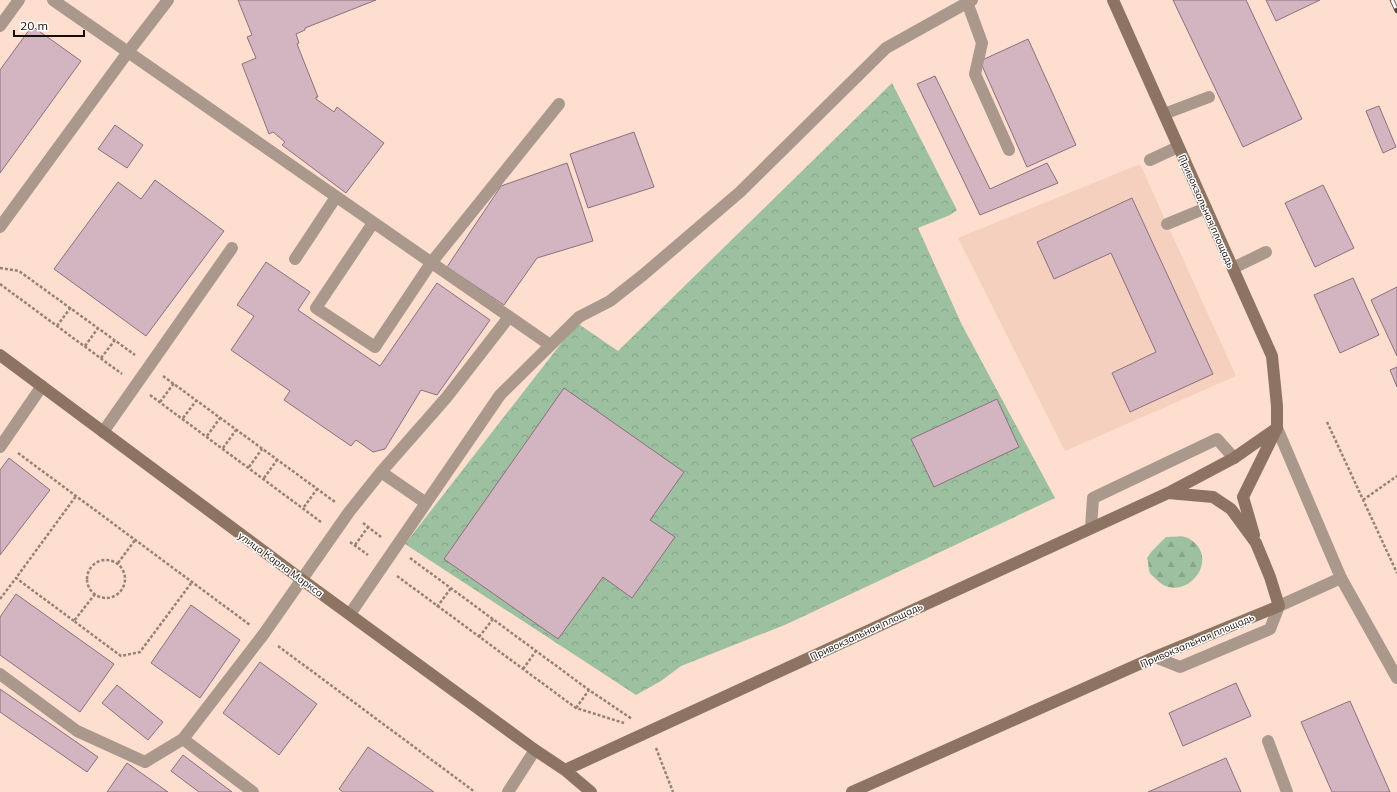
<svg xmlns="http://www.w3.org/2000/svg" width="1397" height="792" font-family="Mulish,sans-serif">
<style>
.built{fill:#f6d0be}
.forest{fill:url(#forest-firs)}
.park{fill:url(#park-crowns)}
.building{fill:#d3b5c2;stroke:#8c707d}
.lines{fill:none;stroke-linecap:round;stroke-linejoin:round}
.path{stroke:#968176;stroke-width:2.5;stroke-dasharray:3 2;stroke-linecap:butt}
.lane{stroke:#aa988c;stroke-width:12}
.street{stroke:#aa988c;stroke-width:12}
.secondary{stroke:#8d7361;stroke-width:12}
.rail-casing{stroke:#54453d;stroke-width:4.5}
.rail{stroke:#fff;stroke-width:3;stroke-dasharray:9;stroke-linecap:butt}
.labels{text-anchor:middle;stroke-width:3;stroke-linejoin:round;paint-order:stroke}
.street-label{font-size:10px;fill:#180e09;stroke:#fff}
</style>
<defs>
<pattern id="forest-firs" width="22" height="20" patternUnits="userSpaceOnUse"><rect width="22" height="20" fill="#9dc0a0"/><path d="M5 1l3.5 6h-7zM16 11l3.5 6h-7z" fill="#86a488"/></pattern>
<pattern id="park-crowns" width="20" height="18" patternUnits="userSpaceOnUse"><rect width="20" height="18" fill="#9dc0a0"/><path d="M2 6a3 3 0 1 1 6 0M12 15a3 3 0 1 1 6 0" fill="none" stroke="#86a488"/></pattern>
</defs>
<rect width="100%" height="100%" fill="#fddecf"/>
<path class="built" d="M1140 164 1236 376 1065 451 958 238Z"/>
<path class="forest" d="M1166 537C1172 537 1179 536 1185 537 1191 539 1196 543 1199 548 1213 570 1180 603 1157 580 1155 578 1151 575 1150 573 1148 569 1149 563 1147 558L1152 551Z"/>
<path class="park" d="M892 83 957 210 950 215 918 228 962 325 1055 498 787 624 681 666 661 681 636 695 405 544 577 323 618 351Z"/>
<path class="building" d="M238 0H376L305 28V30L296 34 299 43 297 44 318 97H316V99L334 112 337 107 384 143 346 193 282 145 285 142 273 132 269 134 242 64 256 58 247 37 252 35Z
M1173 0H1246L1302 119 1243 147Z
M1266 0H1320L1276 21Z
M32 26 81 61 0 173V70Z
M1028 39 1076 145 1027 167 980 61Z
M935 76 990 189 1047 163 1058 183 980 215 917 84Z
M1379 106 1396 147 1383 153 1366 111Z
M115 125 143 145 127 168 98 149Z
M634 132 654 187 588 208 570 154Z
M567 163 593 241 537 258 504 305 447 267 501 186Z
M155 180 224 231 146 336 54 269 118 182 141 199Z
M1323 185 1354 248 1315 267 1285 203Z
M1132 198 1213 374 1130 412 1112 373 1156 352 1111 253 1054 279 1037 242Z
M266 262 310 292 298 310 380 366 437 283 490 320 437 395 421 390 385 449 373 452 356 440 351 446 284 400 290 391 231 350 254 316 237 305Z
M1353 278 1379 335 1340 353 1314 295Z
M1397 287V356L1371 300Z
M1397 367V387L1390 370Z
M564 388 684 472 650 520 675 537 632 598 603 577 558 639 444 559Z
M997 399 1019 447 934 487 911 439Z
M9 458 50 490 0 555V470Z
M16 594 114 664 80 712 0 655V617Z
M191 605 240 640 200 698 151 663Z
M260 662 317 704 279 755 223 713Z
M1236 683 1251 716 1183 746 1169 713Z
M117 685 163 722 148 740 102 703Z
M0 689 98 757 87 772 0 712Z
M1350 701 1390 792H1332L1301 722Z
M368 747 434 792H343L339 789Z
M183 755 232 792H199L171 771Z
M1226 758 1241 792H1148Z
M127 763 168 792H107Z"/>
<g class="lines">
<path class="path" d="M0 268 19 271 135 355
M0 284 122 374
M57 326 71 307
M85 346 98 328
M101 358 115 340
M163 376 335 502
M150 395 321 522
M160 402 174 383
M183 418 196 401
M1327 422 1397 573
M207 436 220 418
M223 448 236 430
M18 453 250 625
M249 467 262 449
M264 478 277 460
M1363 500 1397 476
M304 507 317 489
M363 523 381 537
M350 542 368 555
M355 545 368 527
M410 558 589 690 632 719
M87 579a19 19 0 1 1 38 0a19 19 0 1 1-38 0Z
M118 563 135 540
M397 576 576 708 624 723
M95 594 74 621 121 656 140 652 192 582
M0 599 16 578
M437 607 451 588
M74 621 16 578 76 496
M479 637 493 619
M278 646 475 792
M523 669 536 651
M576 708 589 690
M656 748 673 792"/>
<path class="lane" d="M168 0 128 52 550 345
M967 2 982 43 975 74 1009 150
M0 26 19 0
M1164 114 1209 97
M1150 160 1178 147
M373 223 316 308 375 347 431 263 559 104
M1167 224 1206 208
M0 227 128 52 53 0
M295 259 336 197
M1233 268 1266 252
M103 432 232 248
M0 447 42 386
M426 503 381 472 446 398 509 317
M1091 528 1093 498 1217 439 1234 458
M1155 657 1180 667 1270 629 1279 606
M0 674 77 731 145 762 183 739 263 635 349 512 381 472
M183 739 253 792
M1268 741 1287 792
M508 792 535 750"/>
<path class="street" d="M1277 428 1341 578 1397 678
M1279 606 1341 578
M350 614 500 395 579 317 610 301 643 275 740 192 886 48 972 0"/>
<path class="secondary" d="M1113 0 1272 356 1277 406V428L1243 497 1254 535
M0 355 301 579 535 750 565 770 591 792
M565 770 1168 493 1234 458 1277 428
M852 792 1155 657 1279 606 1270 577 1256 543 1231 509 1213 497 1168 493"/>
<g class="rail-casing">
<path id="rail" d="M1392 0 1397 11"/>
</g>
<use href="#rail" class="rail"/>
</g>
<g class="labels">
<g class="street-label">
<text transform="translate(1207 211) rotate(66)" y="4">Привокзальная площадь</text>
<text transform="translate(281 564) rotate(36)" y="4">улица Карла Маркса</text>
<text transform="translate(866 631) rotate(-25)" y="4">Привокзальная площадь</text>
<text transform="translate(1197 640) rotate(-23)" y="4">Привокзальная площадь</text>
</g>
</g>
<path d="M14 30v6h70v-6" fill="none" stroke="#180e09" stroke-width="2"/>
<text x="20" y="30" font-size="12" fill="#180e09" stroke="#ffffff" stroke-width="3" paint-order="stroke">20 m</text>
</svg>
